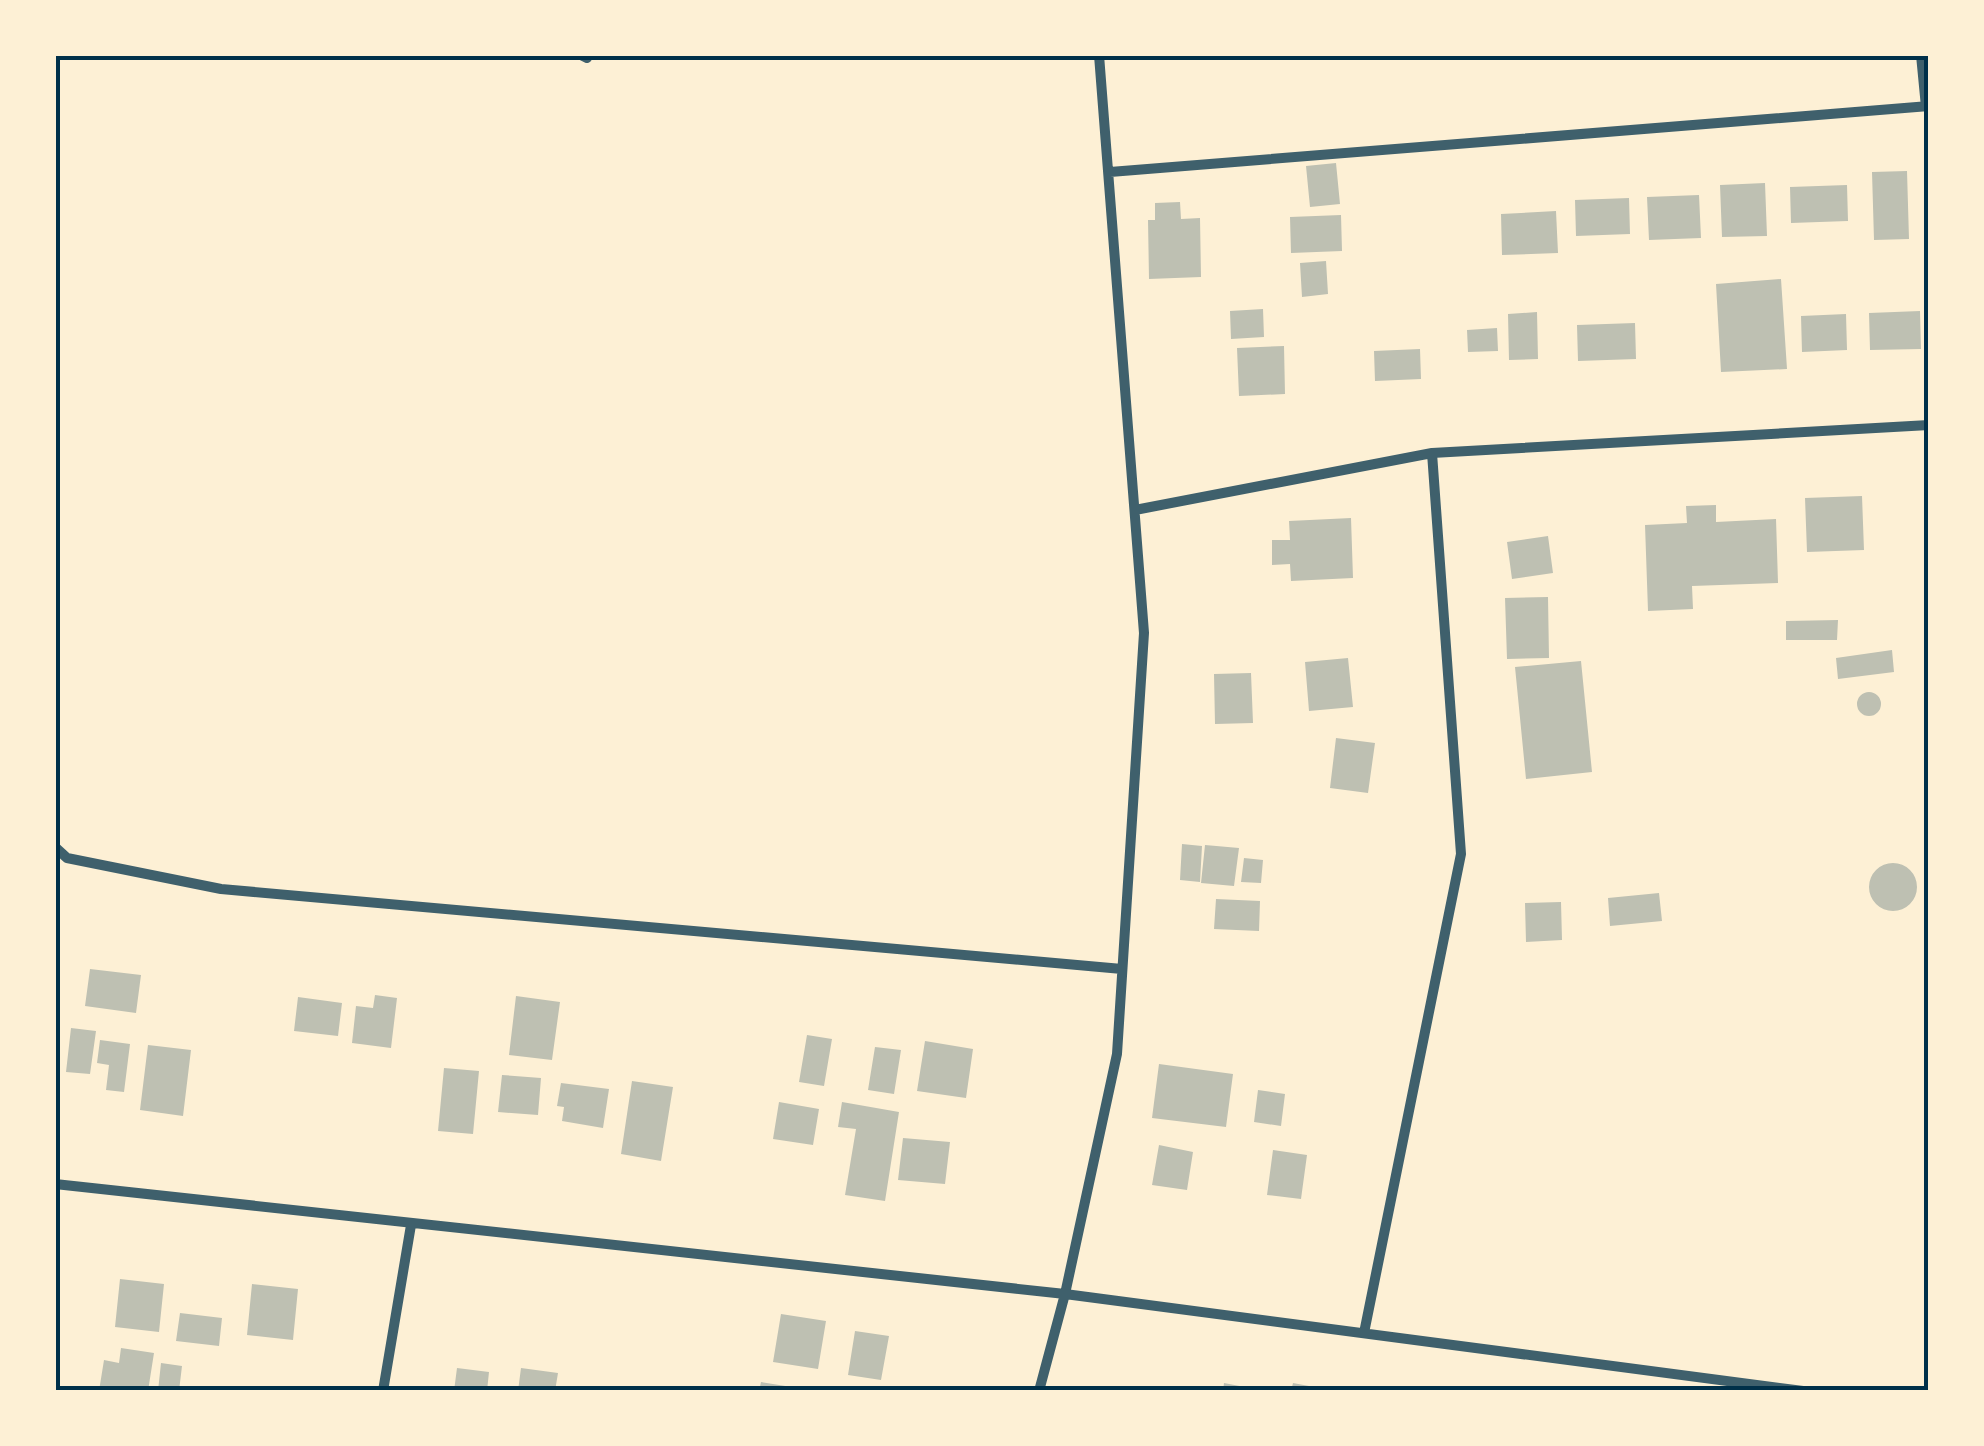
<svg xmlns="http://www.w3.org/2000/svg" width="1984" height="1446" font-family="Cabin,sans-serif">
<style>
.building{fill:#bec0b2}
.lines{fill:none;stroke-linecap:round;stroke-linejoin:round}
.minor{stroke:#3f606c;stroke-width:10}
.neatline{fill:none;stroke:#003049;stroke-width:4}
</style>
<rect width="100%" height="100%" fill="#fdf0d5"/>
<path class="building" d="M1336 163 1340 204 1310 207 1306 166Z
M1907 171 1909 239 1874 240 1872 172Z
M1765 183 1767 236 1722 237 1720 185Z
M1847 185 1848 221 1791 223 1790 187Z
M1699 195 1701 238 1649 240 1647 197Z
M1629 198 1630 234 1576 236 1575 200Z
M1180 202 1181 219 1200 218 1201 277 1149 279 1148 220H1155V203Z
M1556 211 1558 253 1502 255 1501 214Z
M1341 215 1342 251 1291 253 1290 217Z
M1326 261 1328 294 1302 297 1300 263Z
M1781 279 1787 369 1721 372 1716 284Z
M1263 309 1264 337 1231 339 1230 311Z
M1920 311 1921 349 1870 350 1869 313Z
M1537 312 1538 359 1509 360 1508 314Z
M1846 314 1847 350 1802 352 1801 316Z
M1635 323 1636 359 1578 361 1577 325Z
M1497 328 1498 351 1468 352 1467 330Z
M1284 346 1285 394 1239 396 1237 348Z
M1420 349 1421 379 1375 381 1374 351Z
M1862 496 1864 550 1807 552 1805 498Z
M1716 505V522L1776 519 1778 583 1692 586 1693 609 1648 611 1645 525 1687 523 1686 506Z
M1351 518 1353 578 1291 581 1290 564 1272 565V540H1290L1289 521Z
M1548 536 1553 573 1512 579 1507 542Z
M1548 597 1549 658 1507 659 1505 598Z
M1838 620 1837 640H1786V621Z
M1892 650 1894 672 1838 679 1836 658Z
M1348 658 1353 707 1309 711 1305 662Z
M1581 661 1592 772 1526 779 1515 667Z
M1251 673 1253 723 1215 724 1214 674Z
M1857 704a12 12 0 1 1 24 0a12 12 0 1 1-24 0Z
M1336 738 1375 743 1368 793 1330 788Z
M1182 844 1202 846 1200 882 1180 880Z
M1205 845 1239 848 1234 886 1201 883Z
M1244 858 1263 860 1261 883 1241 882Z
M1869 887a24 24 0 1 1 48 0a24 24 0 1 1-48 0Z
M1659 893 1662 921 1610 926 1608 898Z
M1216 899 1260 901 1259 931 1214 929Z
M1561 902 1562 940 1526 942 1525 903Z
M90 969 141 975 136 1013 85 1006Z
M375 995 397 998 391 1048 352 1043 356 1006 373 1008Z
M516 996 560 1002 552 1060 509 1055Z
M298 997 342 1003 338 1036 294 1031Z
M71 1028 96 1031 90 1074 66 1072Z
M807 1035 832 1039 824 1086 799 1082Z
M100 1040 130 1044 124 1092 106 1090 109 1065 97 1063Z
M925 1041 973 1049 966 1098 917 1091Z
M148 1045 191 1050 183 1116 140 1110Z
M875 1047 901 1050 894 1094 868 1090Z
M1159 1064 1233 1074 1226 1127 1152 1118Z
M444 1068 479 1071 473 1134 438 1131Z
M502 1075 541 1078 538 1115 498 1112Z
M632 1081 673 1087 661 1161 621 1154Z
M561 1083 609 1089 603 1128 562 1121 564 1107 557 1106Z
M1258 1090 1285 1094 1281 1126 1254 1122Z
M779 1102 819 1109 813 1145 773 1139Z
M842 1102 899 1112 885 1201 845 1195 856 1129 838 1127Z
M903 1138 950 1142 945 1184 898 1180Z
M1159 1145 1193 1152 1187 1190 1152 1185Z
M1273 1150 1307 1155 1301 1199 1267 1195Z
M120 1279 164 1284 159 1332 115 1327Z
M252 1284 298 1289 293 1340 247 1335Z
M180 1313 222 1318 219 1346 176 1341Z
M781 1314 826 1321 818 1369 773 1362Z
M855 1331 889 1336 881 1380 848 1375Z
M121 1348 154 1353 148 1391H99L104 1360 119 1363Z
M161 1363 182 1366 179 1391H158Z
M457 1368 489 1372 487 1391H454Z
M521 1368 558 1373 555 1391H518Z
M761 1382 804 1389V1391H759Z
M1224 1383 1255 1389V1391H1223Z
M1293 1383 1325 1389V1391H1291Z"/>
<g class="lines">
<path class="minor" d="M581 55 587 58
M1921 55 1926 107
M1110 172 1929 106
M1135 510 1432 453 1929 425
M55 847 67 858 221 889 1122 969
M55 1184 1065 1294 1803 1391
M1364 1333 1461 854 1432 453
M383 1391 411 1225
M1039 1391 1065 1294 1117 1054 1144 633 1099 55"/>
</g>
<rect width="1984" height="1446" fill="none" stroke="#fdf0d5" stroke-width="115"/>
<rect x="58" y="58" width="1868" height="1330" class="neatline"/>
</svg>
